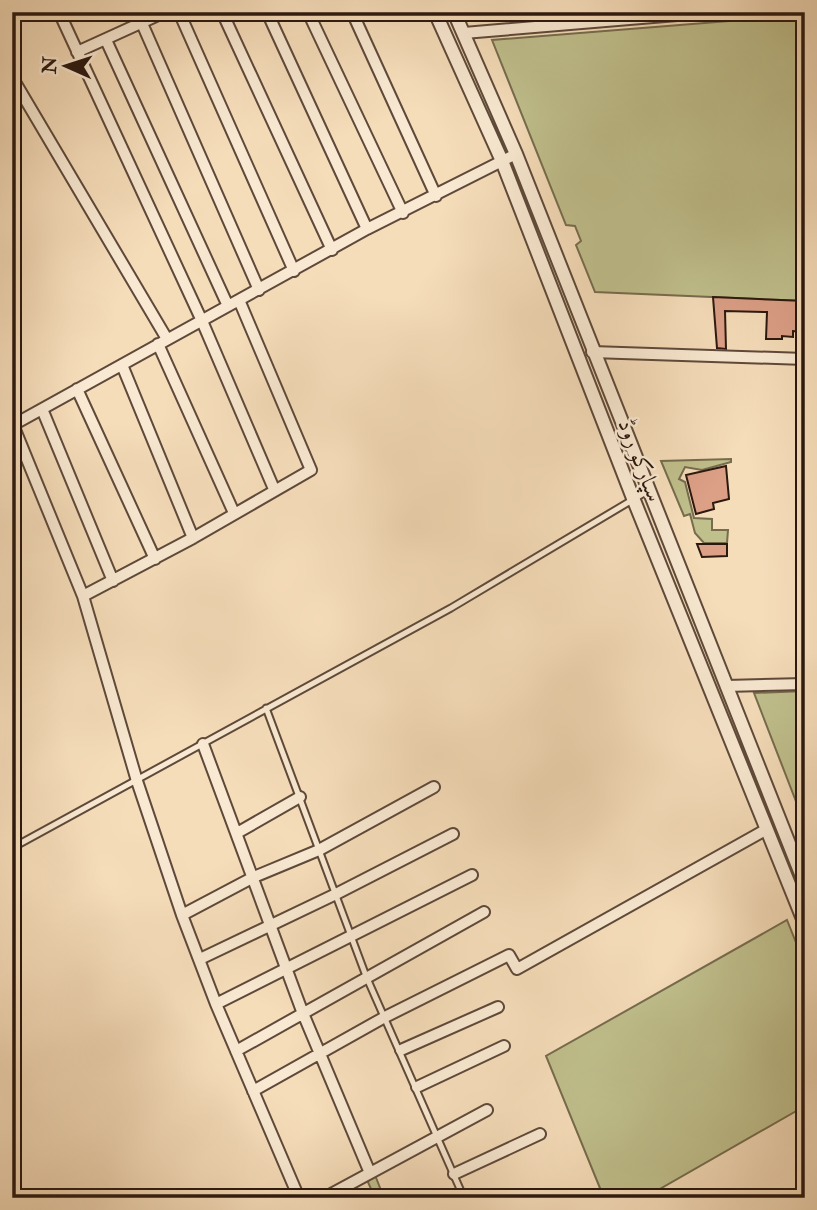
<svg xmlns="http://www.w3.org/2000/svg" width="817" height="1210" font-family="'IM FELL Double Pica',Amiri,serif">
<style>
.green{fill:#c0c08d;stroke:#766c4e;stroke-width:2}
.building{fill:#dca087;stroke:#2b180f;stroke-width:2}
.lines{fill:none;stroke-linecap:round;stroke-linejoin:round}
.service-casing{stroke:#5e493a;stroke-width:9}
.minor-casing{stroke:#5e493a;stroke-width:14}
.tertiary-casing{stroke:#5e493a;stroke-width:16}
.service{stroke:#f9e9d2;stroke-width:5}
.minor{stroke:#f9e9d2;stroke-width:10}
.tertiary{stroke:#f9e9d2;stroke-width:12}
.labels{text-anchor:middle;stroke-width:5;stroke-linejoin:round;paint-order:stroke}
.street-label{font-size:23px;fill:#2b180f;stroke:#f9e9d2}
</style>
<rect width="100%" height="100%" fill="#f6ddba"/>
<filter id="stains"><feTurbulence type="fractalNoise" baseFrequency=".00286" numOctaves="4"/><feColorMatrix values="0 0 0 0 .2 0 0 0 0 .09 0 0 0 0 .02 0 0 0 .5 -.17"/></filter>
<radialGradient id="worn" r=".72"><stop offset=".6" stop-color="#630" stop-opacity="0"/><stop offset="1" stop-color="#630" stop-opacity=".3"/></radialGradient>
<path class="green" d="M805 15V301L595 292 576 245 581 241 575 226 566 225 492 40Z
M731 459V462L702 470 685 467 679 479 685 482 694 518 712 519V530H728L727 543H704L695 533 690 514 684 516 661 461Z
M805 691V803L797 804 754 693Z
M787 920 805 965V1106L644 1198H604L546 1056Z
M375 1175 384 1198H375L367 1180Z"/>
<path class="building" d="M713 297 805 301V332L793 331V337L782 336V339H766L767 312 725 311 726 349 717 348Z
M726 466 729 499 713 503 714 509 696 514 686 475Z
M697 544H727V556L702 557Z"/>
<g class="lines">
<g class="service-casing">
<path id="service" d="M266 708 366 976 464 1198
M12 848 451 608 649 490"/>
</g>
<g class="minor-casing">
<path id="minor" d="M59 12 202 321 274 489
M137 12 259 290
M179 12 294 271
M222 12 332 250
M267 12 367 229
M308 12 403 213
M352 12 436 196
M464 33 713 12
M106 40 228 306
M77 52 165 12
M12 77 167 339
M158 344 234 513
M592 352 805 359
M122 365 193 538
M77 389 155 559
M42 409 113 581
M83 596 193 538 311 470 239 300
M726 686 805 684
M203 744 302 1011 370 1173
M237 833 300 797
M182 915 254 877 319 850 434 787
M200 959 336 894 453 834
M216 1004 472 875
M401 1050 498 1007
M236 1051 484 912
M417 1087 504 1046
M253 1091 385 1017 509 955 517 969 767 829
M454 1174 540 1134
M299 1198 216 1004 182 915 137 781 83 596 13 425 367 229 516 154
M324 1198 487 1110"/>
</g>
<g class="tertiary-casing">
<path id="tertiary" d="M435 12 502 161 633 498 805 924
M454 12 516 154 805 884"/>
</g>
<use href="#service" class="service"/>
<use href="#minor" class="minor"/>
<use href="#tertiary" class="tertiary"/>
</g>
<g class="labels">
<g class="street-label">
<text transform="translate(641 460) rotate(69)" y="8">سپارکو روڈ</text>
</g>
</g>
<rect width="817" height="1210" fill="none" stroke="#f6ddba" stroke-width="42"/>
<rect x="14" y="14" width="789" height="1182" fill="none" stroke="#2b180f" stroke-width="3.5"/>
<rect x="21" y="21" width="775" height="1168" fill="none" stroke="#2b180f" stroke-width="2"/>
<g transform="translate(66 66) rotate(273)" stroke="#f9e9d2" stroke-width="5" paint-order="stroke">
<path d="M0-5L12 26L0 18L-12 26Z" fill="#2b180f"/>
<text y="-10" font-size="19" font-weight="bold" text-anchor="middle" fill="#2b180f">N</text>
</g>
<rect width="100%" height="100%" filter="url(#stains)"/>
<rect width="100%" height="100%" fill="url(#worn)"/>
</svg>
